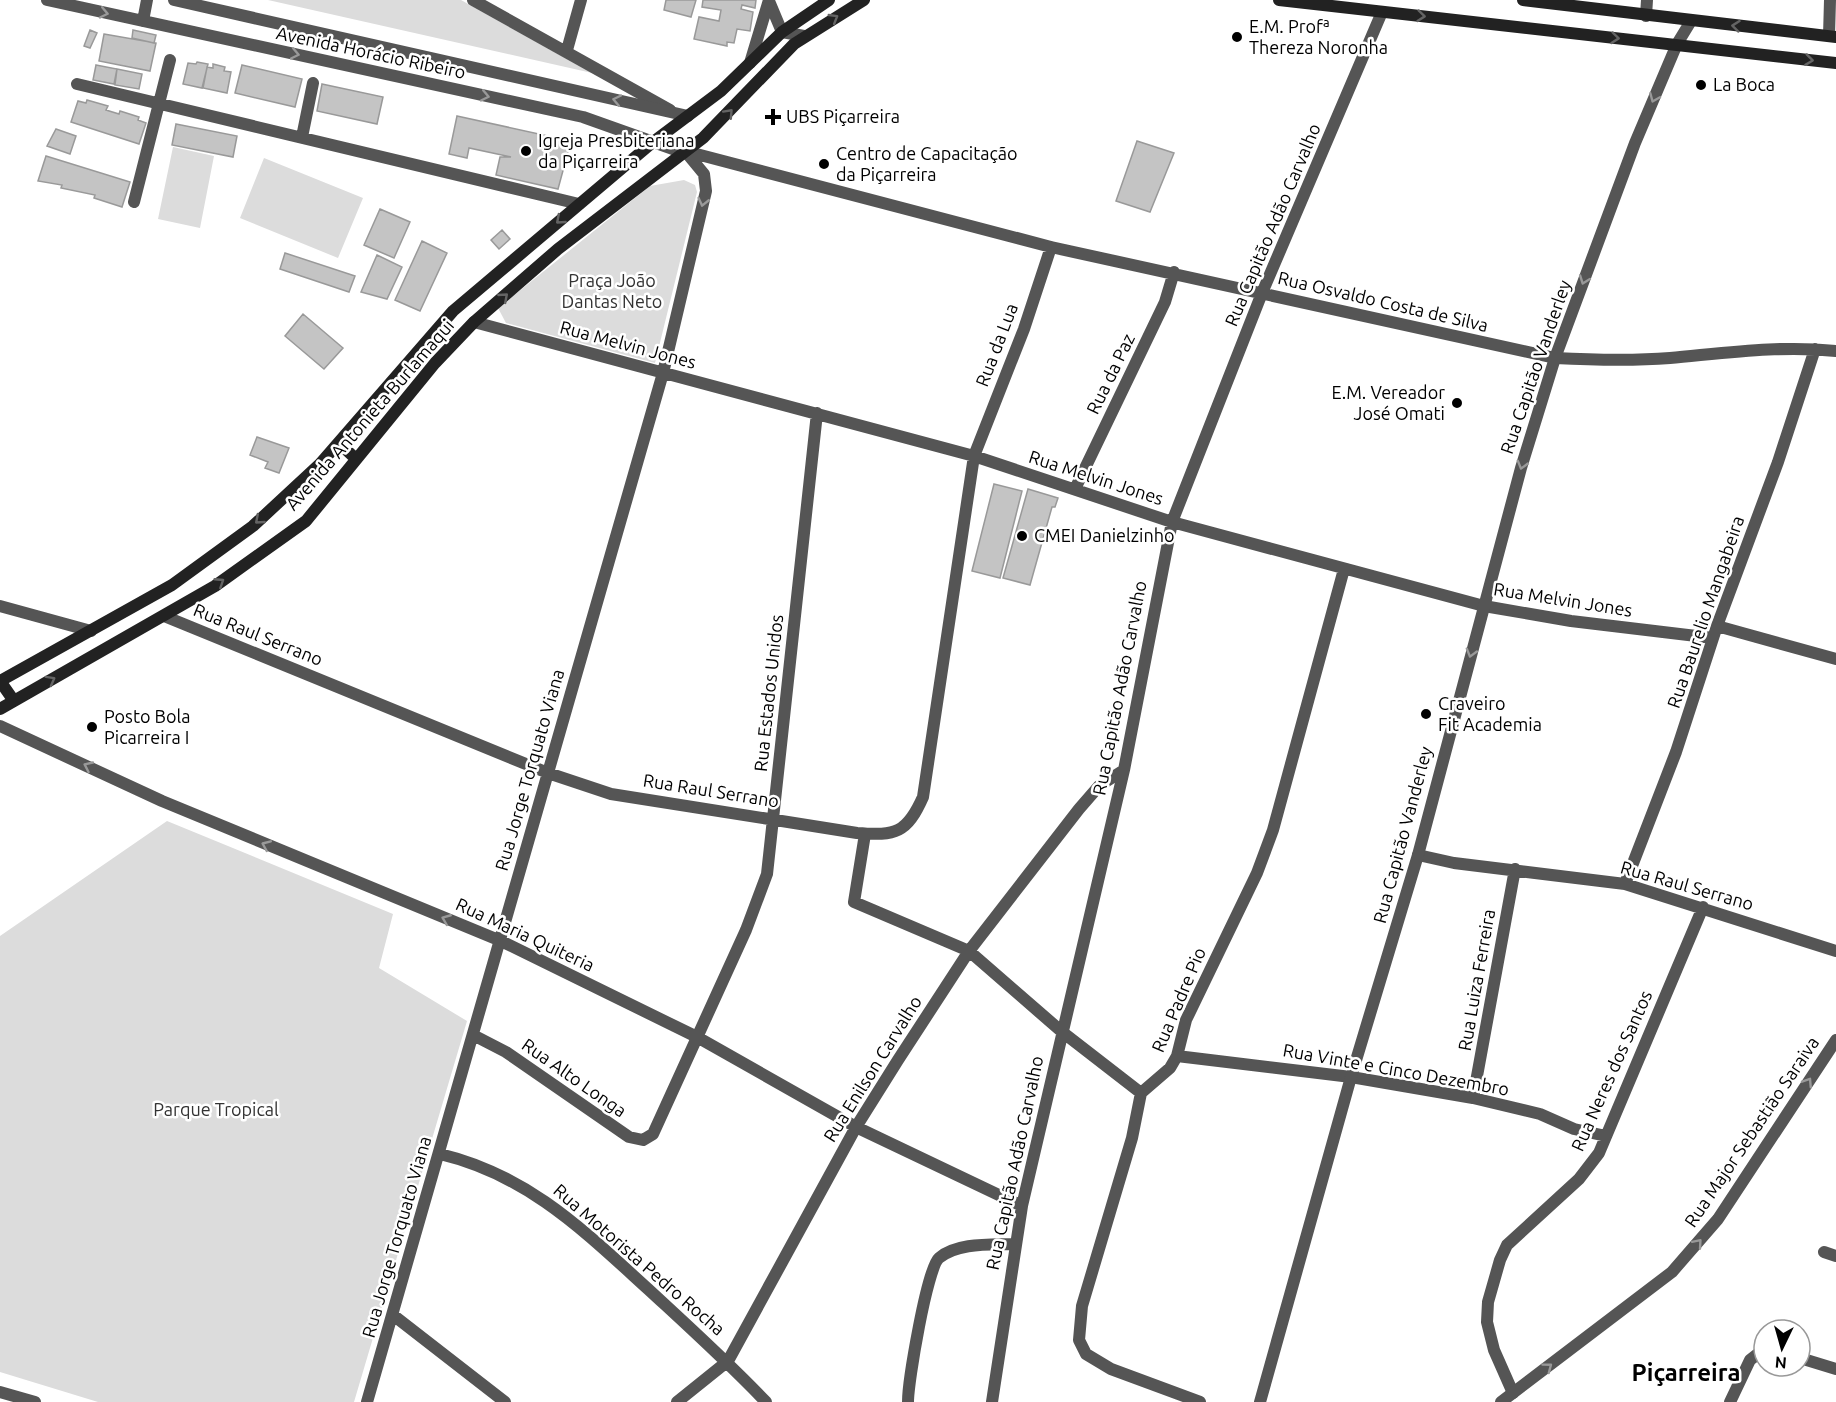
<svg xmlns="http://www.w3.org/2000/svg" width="1836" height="1402" font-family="Ubuntu,sans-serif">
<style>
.green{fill:#dcdcdc}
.building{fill:#c4c4c4;stroke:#999;stroke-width:1.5}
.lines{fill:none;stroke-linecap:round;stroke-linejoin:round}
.minor{stroke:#555;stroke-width:12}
.tertiary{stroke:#555;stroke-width:12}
.secondary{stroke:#222;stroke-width:12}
.oneway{stroke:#999}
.oneway2{stroke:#646464}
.poi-dot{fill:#000;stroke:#fff;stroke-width:2}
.labels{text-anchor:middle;stroke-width:5;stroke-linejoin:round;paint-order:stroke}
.poi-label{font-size:18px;fill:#000;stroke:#fff;text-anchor:start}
.street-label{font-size:18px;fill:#000;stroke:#fff}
.park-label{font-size:18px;fill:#333;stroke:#fff}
.district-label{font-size:24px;font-weight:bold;fill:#000;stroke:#fff}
</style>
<rect width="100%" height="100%" fill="#fff"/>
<path class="green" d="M268 0H461L592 73Z
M173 147 214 156 200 228 158 219Z
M264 158 363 198 338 258 240 218Z
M684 180 695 185 697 192 655 363 506 323 498 308 650 186Z
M167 821 393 914 379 968 467 1021 354 1402H98L0 1372V936Z"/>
<path class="building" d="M666 0H696L691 17 664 10Z
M703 0H756L755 8 742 5 741 9 753 12 750 31 737 29 734 43 727 42V46L694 39 699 17 719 21 721 10 702 7Z
M90 30 97 33 90 48 84 46Z
M133 30 156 35 154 43 132 38Z
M104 34 156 43 150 71 99 61Z
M197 62 208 64 202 88 183 84 188 63 196 64Z
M213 64 225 67 224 71 231 72 227 93 203 88 207 67 213 68Z
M96 65 117 69 114 84 93 80Z
M242 65 302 79 295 107 235 93Z
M117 69 142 74 139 89 115 85Z
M322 84 383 97 377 124 317 111Z
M87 100 108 106 106 110 119 114 120 111 139 117 138 120 146 123 139 144 71 122 78 101 86 103Z
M457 116 571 141 558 189 496 175 500 157H511L469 148 467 158 449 154Z
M176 124 237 136 233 157 172 145Z
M56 129 76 136 70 154 47 146Z
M1137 141 1174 153 1150 212 1116 201Z
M46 156 130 182 122 207 94 198 95 195 61 188 62 185 38 181Z
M380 209 410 222 394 258 364 245Z
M502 230 510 239 499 249 491 240Z
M422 241 447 253 420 311 395 300Z
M285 253 355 276 349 292 280 269Z
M377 255 402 267 387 299 361 292Z
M303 314 343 348 324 369 285 336Z
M257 437 289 448 279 473 265 468 268 462 250 455Z
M994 484 1022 491 1000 578 972 571Z
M1028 489 1058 498 1055 507H1052L1030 585 1003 578Z"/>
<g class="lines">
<path class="minor" d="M473 0 670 110
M1646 16 1647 0
M1829 36 1830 0
M567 50 581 0
M77 84 579 204
M302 137 313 83
M685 151 1051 247 1555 358C1594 360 1632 361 1670 358 1726 353 1781 345 1836 351
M134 202 170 60
M474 322 974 456 1172 522 1484 606 1571 621 1713 638
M1075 489 1165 302 1174 272
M0 606 91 631
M164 616 548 773 611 794 857 833C896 836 907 833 923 797L974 456 1024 329 1051 247
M1717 626 1836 659
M0 726 162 801 501 941 697 1037 856 1127 1022 1206
M865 834 854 902 969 951 1061 1031 1141 1093
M1418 855 1454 863 1625 884 1836 951
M1625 884 1676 752 1717 626 1778 462 1815 349
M475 1036 506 1052 629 1137 643 1140 653 1134 746 930 767 874 817 413
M1177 1056 1351 1077 1473 1098 1540 1114 1574 1129 1606 1136
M1473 1098 1515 869
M440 1154C528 1175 583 1230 648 1289 688 1326 728 1362 766 1402
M1824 1252 1836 1256
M393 1315 505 1402
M1800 1358 1836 1369
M0 1392 35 1402
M1513 1393 1494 1350 1487 1322 1488 1302 1500 1260 1507 1245 1579 1179 1599 1153 1703 907
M367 1402 663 373 706 191 704 174 685 151
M677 1402 728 1361 856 1127 898 1060 969 951 1079 809 1099 786 1124 770
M908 1402C908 1382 927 1268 939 1258 958 1242 992 1245 1015 1244
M992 1402 1022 1206 1124 770 1172 522 1262 293 1382 12
M1200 1402 1111 1369 1086 1354 1079 1340 1082 1306 1132 1138 1141 1093 1170 1068 1177 1056 1186 1020 1257 873 1273 830 1344 569
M1730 1402 1750 1360 1764 1349"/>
<path class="tertiary" d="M47 0 583 117 673 149 685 151
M174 0 688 116
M769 1 782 32 804 36
M143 21 147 0
M750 63 769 0
M1260 1402 1351 1077 1418 855 1521 468 1555 358 1635 143 1677 44 1691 21
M1501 1402 1672 1272 1718 1219 1836 1040"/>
<path class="secondary" d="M1279 0 1836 63
M1523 0 1836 37
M339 443 356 459
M0 681 172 585 253 526 320 464 453 311 653 142 721 91 782 32 829 0
M0 681 14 701
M0 709 215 586 306 521 435 363 474 322 558 249 703 138 794 44 864 0"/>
</g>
<defs><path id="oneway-chevron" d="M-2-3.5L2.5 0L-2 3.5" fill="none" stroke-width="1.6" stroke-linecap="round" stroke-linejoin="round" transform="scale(1.5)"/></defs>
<g class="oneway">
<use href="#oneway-chevron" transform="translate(104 13) rotate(12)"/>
<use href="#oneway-chevron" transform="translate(295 54) rotate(12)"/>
<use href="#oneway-chevron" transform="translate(485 96) rotate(12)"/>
<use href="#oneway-chevron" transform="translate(1654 98) rotate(113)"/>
<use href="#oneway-chevron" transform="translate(617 100) rotate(-168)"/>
<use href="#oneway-chevron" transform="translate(703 202) rotate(103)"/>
<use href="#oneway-chevron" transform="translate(1584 280) rotate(110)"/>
<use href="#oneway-chevron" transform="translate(1522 465) rotate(106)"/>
<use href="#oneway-chevron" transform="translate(1471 653) rotate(106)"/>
<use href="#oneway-chevron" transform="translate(88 766) rotate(-155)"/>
<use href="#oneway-chevron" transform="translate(266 845) rotate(-157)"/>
<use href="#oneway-chevron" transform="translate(446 919) rotate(-158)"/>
<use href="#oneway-chevron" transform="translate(1808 1082) rotate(-57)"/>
<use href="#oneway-chevron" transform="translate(1698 1243) rotate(-49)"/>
<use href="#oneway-chevron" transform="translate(1548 1367) rotate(-37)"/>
</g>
<g class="oneway2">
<use href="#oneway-chevron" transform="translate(1421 16) rotate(6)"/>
<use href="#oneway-chevron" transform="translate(834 18) rotate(-31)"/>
<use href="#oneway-chevron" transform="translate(1736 26) rotate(-174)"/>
<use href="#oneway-chevron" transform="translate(1615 38) rotate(6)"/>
<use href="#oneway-chevron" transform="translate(1809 60) rotate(7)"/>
<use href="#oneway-chevron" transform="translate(729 113) rotate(-47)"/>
<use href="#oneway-chevron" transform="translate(560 220) rotate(139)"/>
<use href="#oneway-chevron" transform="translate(504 297) rotate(-41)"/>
<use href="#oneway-chevron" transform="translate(259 520) rotate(139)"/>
<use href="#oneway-chevron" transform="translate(220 582) rotate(-33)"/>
<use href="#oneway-chevron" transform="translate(51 680) rotate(-29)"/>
</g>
<g class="poi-dot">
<circle cx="1237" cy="37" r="6"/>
<circle cx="1701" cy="85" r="6"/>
<path d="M770 108h6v6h6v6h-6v6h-6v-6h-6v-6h6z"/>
<circle cx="526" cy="151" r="6"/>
<circle cx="824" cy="164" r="6"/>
<circle cx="1457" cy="403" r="6"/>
<circle cx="1022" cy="536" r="6"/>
<circle cx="1426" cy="714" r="6"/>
<circle cx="92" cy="727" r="6"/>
</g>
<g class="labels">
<g class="poi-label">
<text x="1249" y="33">E.M. Profª<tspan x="1249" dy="21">Thereza Noronha</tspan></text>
<text x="1713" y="91">La Boca</text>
<text x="786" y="123">UBS Piçarreira</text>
<text x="538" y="147">Igreja Presbiteriana<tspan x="538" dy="21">da Piçarreira</tspan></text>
<text x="836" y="160">Centro de Capacitação<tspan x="836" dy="21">da Piçarreira</tspan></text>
<text x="1445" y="399" text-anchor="end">E.M. Vereador<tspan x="1445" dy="21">José Omati</tspan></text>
<text x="1034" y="542">CMEI Danielzinho</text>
<text x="1438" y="710">Craveiro<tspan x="1438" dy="21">Fit Academia</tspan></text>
<text x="104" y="723">Posto Bola<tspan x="104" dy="21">Picarreira I</tspan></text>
</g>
<g class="street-label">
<text transform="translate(371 53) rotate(12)" y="6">Avenida Horácio Ribeiro</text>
<text transform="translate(1273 225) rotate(-67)" y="6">Rua Capitão Adão Carvalho</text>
<text transform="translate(1383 302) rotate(13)" y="6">Rua Osvaldo Costa de Silva</text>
<text transform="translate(628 345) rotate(15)" y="6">Rua Melvin Jones</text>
<text transform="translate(997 345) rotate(-69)" y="6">Rua da Lua</text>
<text transform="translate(1536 367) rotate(-71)" y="6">Rua Capitão Vanderley</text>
<text transform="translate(1111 374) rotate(-64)" y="6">Rua da Paz</text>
<text transform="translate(370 415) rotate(-49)" y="6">Avenida Antonieta Burlamaqui</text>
<text transform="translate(1096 478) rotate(18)" y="6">Rua Melvin Jones</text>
<text transform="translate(1563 600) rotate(9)" y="6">Rua Melvin Jones</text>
<text transform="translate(1706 612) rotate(-71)" y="6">Rua Baurelio Mangabeira</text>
<text transform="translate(258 635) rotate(22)" y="6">Rua Raul Serrano</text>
<text transform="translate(1120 688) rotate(-79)" y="6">Rua Capitão Adão Carvalho</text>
<text transform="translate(769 693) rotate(-84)" y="6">Rua Estados Unidos</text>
<text transform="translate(530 770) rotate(-74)" y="6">Rua Jorge Torquato Viana</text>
<text transform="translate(711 791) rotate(9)" y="6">Rua Raul Serrano</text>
<text transform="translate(1403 835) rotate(-75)" y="6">Rua Capitão Vanderley</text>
<text transform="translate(1687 886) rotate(16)" y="6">Rua Raul Serrano</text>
<text transform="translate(525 935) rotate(25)" y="6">Rua Maria Quiteria</text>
<text transform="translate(1477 980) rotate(-80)" y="6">Rua Luiza Ferreira</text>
<text transform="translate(1179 1000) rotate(-67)" y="6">Rua Padre Pio</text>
<text transform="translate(873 1069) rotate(-58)" y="6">Rua Enilson Carvalho</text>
<text transform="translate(1396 1070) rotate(10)" y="6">Rua Vinte e Cinco Dezembro</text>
<text transform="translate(1612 1071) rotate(-66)" y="6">Rua Neres dos Santos</text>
<text transform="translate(574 1078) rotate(35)" y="6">Rua Alto Longa</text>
<text transform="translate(1752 1132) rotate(-56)" y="6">Rua Major Sebastião Saraiva</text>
<text transform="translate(1015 1163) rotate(-78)" y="6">Rua Capitão Adão Carvalho</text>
<text transform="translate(397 1237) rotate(-74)" y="6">Rua Jorge Torquato Viana</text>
<text transform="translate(639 1260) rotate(41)" y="6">Rua Motorista Pedro Rocha</text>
</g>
<g class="park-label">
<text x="612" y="287">Praça João<tspan x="612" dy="21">Dantas Neto</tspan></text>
<text x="216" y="1116">Parque Tropical</text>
</g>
<g class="district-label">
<text x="1686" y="1381">Piçarreira</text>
</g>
</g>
<g transform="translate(1782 1348) rotate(185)"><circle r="28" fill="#ffffff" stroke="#999999" stroke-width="1.5"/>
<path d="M0-4.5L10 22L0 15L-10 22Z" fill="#000000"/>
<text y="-9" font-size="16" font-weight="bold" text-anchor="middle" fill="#000000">N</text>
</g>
</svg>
